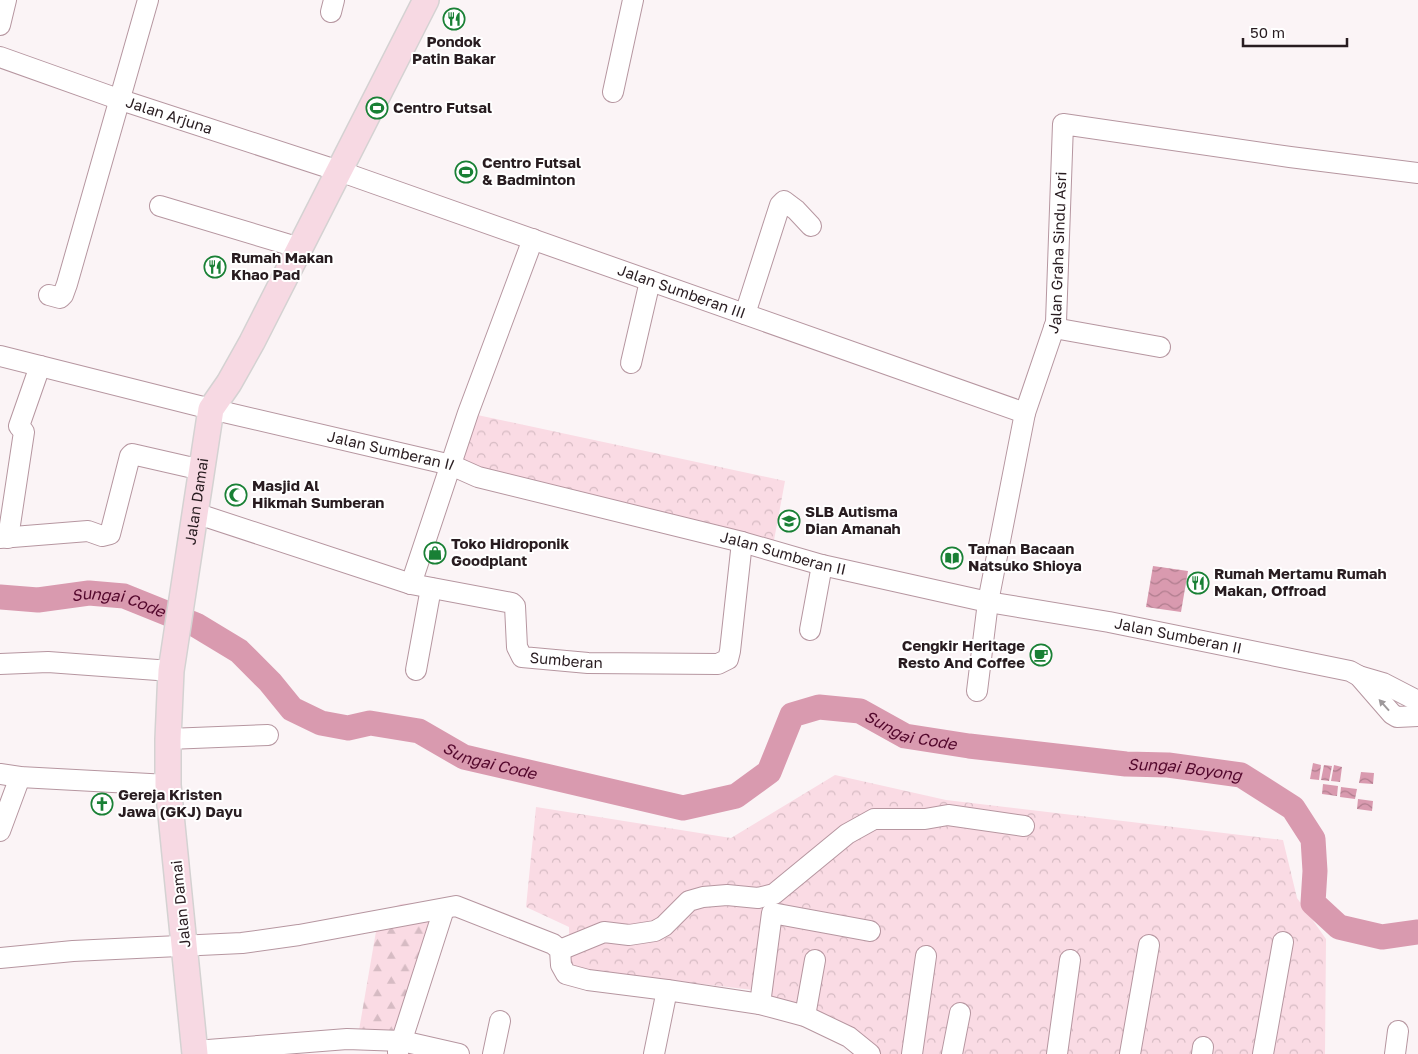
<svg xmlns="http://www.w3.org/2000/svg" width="1418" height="1054" font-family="'Golos Text',sans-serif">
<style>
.forest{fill:url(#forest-firs)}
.park{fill:url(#park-crowns)}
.water{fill:url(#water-waves)}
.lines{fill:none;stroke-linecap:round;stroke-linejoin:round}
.river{stroke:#d99aaf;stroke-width:25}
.minor-casing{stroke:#b696a0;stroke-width:22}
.major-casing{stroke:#d4d2d2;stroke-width:28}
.minor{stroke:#fff;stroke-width:20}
.major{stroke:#f7d9e3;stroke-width:25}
.oneway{fill:#9e999b}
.labels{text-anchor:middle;stroke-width:4;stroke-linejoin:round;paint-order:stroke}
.poi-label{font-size:15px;font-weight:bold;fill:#281c20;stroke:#fff;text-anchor:start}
.street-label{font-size:15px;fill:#281c20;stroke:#fff}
.water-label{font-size:16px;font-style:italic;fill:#53072c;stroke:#fff}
</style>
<defs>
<pattern id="forest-firs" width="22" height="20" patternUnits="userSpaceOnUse" patternTransform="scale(1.25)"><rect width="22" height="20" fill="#fadbe4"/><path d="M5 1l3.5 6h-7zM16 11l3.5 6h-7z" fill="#d6bbc3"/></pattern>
<pattern id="park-crowns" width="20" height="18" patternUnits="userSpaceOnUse" patternTransform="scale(1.25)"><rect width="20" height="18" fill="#fadbe4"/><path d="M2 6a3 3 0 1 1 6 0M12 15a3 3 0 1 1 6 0" fill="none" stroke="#d6bbc3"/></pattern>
<pattern id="water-waves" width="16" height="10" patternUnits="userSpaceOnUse" patternTransform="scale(1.25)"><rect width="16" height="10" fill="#d99aaf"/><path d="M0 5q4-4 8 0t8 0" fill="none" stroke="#b07d8e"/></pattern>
</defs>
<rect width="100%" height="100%" fill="#fbf4f6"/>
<path class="forest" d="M450 901 405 1033 358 1036 379 914 401 904Z"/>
<path class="park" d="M468 413 785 481 772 551 451 465Z
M835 775 946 800 1283 840 1297 898 1326 939 1325 1054H875L753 990 569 968V927L526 907 536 807 731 838Z"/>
<path class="water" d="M1153 566 1188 571 1181 612 1146 607Z
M1313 763 1321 765 1319 780 1310 779Z
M1324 765 1332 766 1329 781 1321 780Z
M1334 765 1342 767 1340 782 1331 781Z
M1361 772 1374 773 1373 784 1359 783Z
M1323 784 1338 786 1337 796 1322 794Z
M1341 787 1357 789 1355 799 1340 797Z
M1358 799 1373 801 1372 811 1357 809Z"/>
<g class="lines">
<path class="river" id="s1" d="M0 597 38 600 89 593 124 596 196 625 239 651 270 682 292 709 321 723 348 728 370 723 419 731 464 757 683 808 736 796 769 772 792 715 819 707 860 711 905 736 969 746 1126 764 1168 765 1241 775 1293 808 1313 839 1315 871 1313 903 1339 927 1382 937 1418 932"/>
<g class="minor-casing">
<g id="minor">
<path d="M331 12 334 0"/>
<path d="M0 25 6 0"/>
<path id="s2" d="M0 57 118 99 339 171 1025 413"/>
<path d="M613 92 633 0"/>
<path d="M160 206 300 248"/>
<path d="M49 295 60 298 63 295 67 284 148 0"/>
<path d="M745 314 780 205 784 201 796 210 811 226"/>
<path d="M1054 328 1160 347"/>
<path id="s3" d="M0 356 211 409 451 465 478 477 742 542 822 565 988 602 1109 622 1350 671 1359 676 1392 714 1397 717 1418 716"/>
<path d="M631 363 650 281"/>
<path id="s4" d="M195 513 411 584 512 603 515 606 517 647 522 657 588 663 718 664 728 659 730 651 742 542"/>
<path d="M0 538 88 531 102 536 110 534 130 456 132 454 202 470"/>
<path d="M8 538 24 432 19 426 40 366"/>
<path d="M411 584 468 413 533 239"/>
<path d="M810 630 822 565"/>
<path d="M0 664 48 662 171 671"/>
<path d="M416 670 431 588"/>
<path d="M1359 676 1383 683 1418 701"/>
<path id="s5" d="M977 691 988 602 1025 413 1056 322 1063 124 1290 157 1418 173"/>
<path d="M168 739 268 735"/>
<path d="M0 774 20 777 168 785"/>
<path d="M0 831 20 777"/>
<path d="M560 950 604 932 629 935 655 931 664 926 689 901 703 897 727 895 758 898 774 894 847 834 874 819H925L948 815 1024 826"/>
<path d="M0 958 73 951 242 943 299 935 456 906 553 944 560 950 561 965 566 974 588 980 667 990"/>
<path d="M760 1004 772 913 870 931"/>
<path d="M805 1016 815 960"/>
<path d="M195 1051 347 1039 402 1041 459 1054"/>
<path d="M398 1052 444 909"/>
<path d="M493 1054 500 1021"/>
<path d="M654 1054 667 990 760 1004 805 1016 849 1037 870 1054"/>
<path d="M912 1054 926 956"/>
<path d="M952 1054 960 1013"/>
<path d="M1057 1054 1070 960"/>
<path d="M1130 1054 1149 945"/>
<path d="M1202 1054 1203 1047"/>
<path d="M1263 1054 1283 942"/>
<path d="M1395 1054 1398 1031"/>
</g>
</g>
<g class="major-casing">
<g id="major">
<path id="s6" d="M195 1054 168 785V739L171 671 211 409 229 383 252 342 426 0"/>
</g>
</g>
<use href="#minor" class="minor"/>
<use href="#major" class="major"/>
</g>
<defs><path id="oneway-solid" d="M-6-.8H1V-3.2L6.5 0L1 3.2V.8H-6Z" transform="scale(1.25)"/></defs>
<use class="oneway" href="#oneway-solid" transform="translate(1384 705) rotate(-132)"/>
<defs>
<g id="restaurant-ring" transform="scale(1.125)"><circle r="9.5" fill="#fff" stroke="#198035" stroke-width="1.5"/><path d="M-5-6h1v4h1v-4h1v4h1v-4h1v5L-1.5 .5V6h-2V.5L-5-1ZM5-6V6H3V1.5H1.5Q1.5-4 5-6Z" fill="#198035"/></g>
<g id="stadium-ring" transform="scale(1.125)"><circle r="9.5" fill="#fff" stroke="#198035" stroke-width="1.5"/><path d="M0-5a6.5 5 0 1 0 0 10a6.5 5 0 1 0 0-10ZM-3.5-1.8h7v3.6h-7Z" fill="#198035"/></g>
<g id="mosque-ring" transform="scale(1.125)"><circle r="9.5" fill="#fff" stroke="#198035" stroke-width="1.5"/><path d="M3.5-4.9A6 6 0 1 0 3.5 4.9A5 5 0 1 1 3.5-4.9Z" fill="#198035"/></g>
<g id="school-ring" transform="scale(1.125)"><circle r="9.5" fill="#fff" stroke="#198035" stroke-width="1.5"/><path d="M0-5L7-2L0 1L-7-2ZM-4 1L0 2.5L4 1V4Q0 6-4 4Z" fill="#198035"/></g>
<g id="shop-ring" transform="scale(1.125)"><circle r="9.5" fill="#fff" stroke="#198035" stroke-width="1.5"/><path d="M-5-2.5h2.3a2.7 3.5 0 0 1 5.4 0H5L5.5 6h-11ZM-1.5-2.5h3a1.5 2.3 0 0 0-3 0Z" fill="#198035"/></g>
<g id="library-ring" transform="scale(1.125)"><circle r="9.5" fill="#fff" stroke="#198035" stroke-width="1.5"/><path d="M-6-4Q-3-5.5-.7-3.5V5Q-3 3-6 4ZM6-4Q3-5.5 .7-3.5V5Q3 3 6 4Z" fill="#198035"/></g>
<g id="cafe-ring" transform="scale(1.125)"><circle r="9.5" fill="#fff" stroke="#198035" stroke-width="1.5"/><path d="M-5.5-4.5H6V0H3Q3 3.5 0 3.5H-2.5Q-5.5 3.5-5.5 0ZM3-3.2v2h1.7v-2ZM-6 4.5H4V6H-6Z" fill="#198035"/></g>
<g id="church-ring" transform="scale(1.125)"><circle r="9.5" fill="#fff" stroke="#198035" stroke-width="1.5"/><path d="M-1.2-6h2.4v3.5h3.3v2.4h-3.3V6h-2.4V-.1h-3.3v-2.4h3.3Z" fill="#198035"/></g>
</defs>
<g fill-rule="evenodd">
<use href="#restaurant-ring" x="454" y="19"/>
<use href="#stadium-ring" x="377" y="108"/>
<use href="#stadium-ring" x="466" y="172"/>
<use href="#restaurant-ring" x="215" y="267"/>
<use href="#mosque-ring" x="236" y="495"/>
<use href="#school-ring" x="789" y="521"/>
<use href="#shop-ring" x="435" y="553"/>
<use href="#library-ring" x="952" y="558"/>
<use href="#restaurant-ring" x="1198" y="583"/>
<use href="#cafe-ring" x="1041" y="655"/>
<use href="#church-ring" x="102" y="804"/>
</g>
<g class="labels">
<g class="poi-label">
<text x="454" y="47" text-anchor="middle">Pondok<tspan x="454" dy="17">Patin Bakar</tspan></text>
<text x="393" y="113">Centro Futsal</text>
<text x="482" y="168">Centro Futsal<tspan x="482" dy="17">&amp; Badminton</tspan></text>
<text x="231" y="263">Rumah Makan<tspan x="231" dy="17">Khao Pad</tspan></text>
<text x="252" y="491">Masjid Al<tspan x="252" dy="17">Hikmah Sumberan</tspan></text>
<text x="805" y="517">SLB Autisma<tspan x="805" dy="17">Dian Amanah</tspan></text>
<text x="451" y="549">Toko Hidroponik<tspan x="451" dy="17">Goodplant</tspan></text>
<text x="968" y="554">Taman Bacaan<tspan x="968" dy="17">Natsuko Shioya</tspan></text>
<text x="1214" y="579">Rumah Mertamu Rumah<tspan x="1214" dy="17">Makan, Offroad</tspan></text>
<text x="1025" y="651" text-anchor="end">Cengkir Heritage<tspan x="1025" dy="17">Resto And Coffee</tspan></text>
<text x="118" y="800">Gereja Kristen<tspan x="118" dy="17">Jawa (GKJ) Dayu</tspan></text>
</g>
<g class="street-label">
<text dy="5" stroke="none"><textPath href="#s2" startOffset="179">Jalan Arjuna</textPath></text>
<text dy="5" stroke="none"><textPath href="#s5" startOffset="448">Jalan Graha Sindu Asri</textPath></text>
<text dy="5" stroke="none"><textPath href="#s2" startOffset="721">Jalan Sumberan III</textPath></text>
<text dy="5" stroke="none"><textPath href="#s3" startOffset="402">Jalan Sumberan II</textPath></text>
<text dy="5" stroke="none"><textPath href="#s6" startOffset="556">Jalan Damai</textPath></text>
<text dy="5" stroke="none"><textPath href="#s3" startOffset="808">Jalan Sumberan II</textPath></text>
<text dy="5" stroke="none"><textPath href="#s3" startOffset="1212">Jalan Sumberan II</textPath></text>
<text dy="5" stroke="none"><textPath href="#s4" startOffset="431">Sumberan</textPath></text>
<text transform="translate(181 904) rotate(-96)" y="5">Jalan Damai</text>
</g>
<g class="water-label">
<text dy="6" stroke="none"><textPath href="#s1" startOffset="120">Sungai Code</textPath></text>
<text dy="6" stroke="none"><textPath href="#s1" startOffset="1021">Sungai Code</textPath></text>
<text dy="6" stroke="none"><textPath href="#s1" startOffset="541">Sungai Code</textPath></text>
<text dy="6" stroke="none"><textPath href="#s1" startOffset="1299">Sungai Boyong</textPath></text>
</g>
</g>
<path d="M1243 38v8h104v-8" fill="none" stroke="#281c20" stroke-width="2.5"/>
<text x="1250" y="38" font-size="15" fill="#281c20" stroke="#ffffff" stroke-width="4" paint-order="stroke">50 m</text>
</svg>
